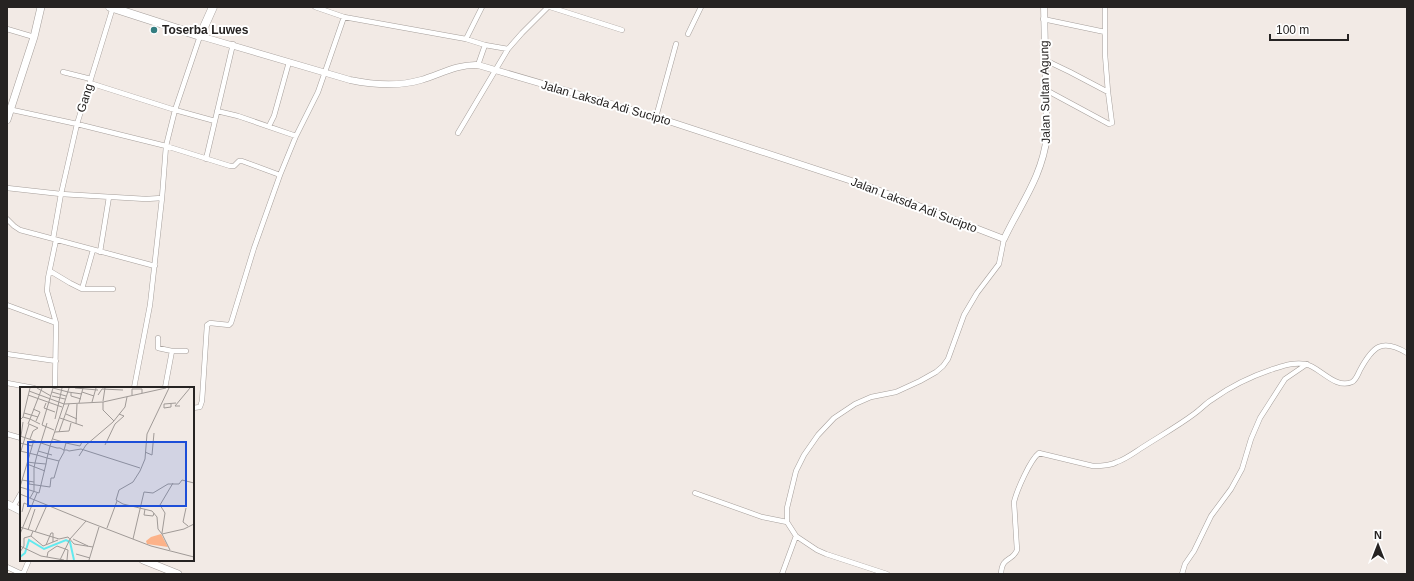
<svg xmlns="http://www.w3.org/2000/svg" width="1414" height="581" font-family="Arial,sans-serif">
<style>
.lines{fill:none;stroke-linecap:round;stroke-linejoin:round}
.minor-casing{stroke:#a69f9b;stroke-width:5.5}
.tertiary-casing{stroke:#a69f9b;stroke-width:7}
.secondary-casing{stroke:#a69f9b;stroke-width:8}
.trunk-casing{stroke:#a69f9b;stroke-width:9}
.minor{stroke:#fff;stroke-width:4.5}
.tertiary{stroke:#fff;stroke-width:6}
.secondary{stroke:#fff;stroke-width:7}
.trunk{stroke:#fff;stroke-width:8}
.poi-dot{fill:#347d80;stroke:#fff;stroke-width:1.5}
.labels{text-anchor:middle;stroke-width:4;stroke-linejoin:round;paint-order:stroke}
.poi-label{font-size:12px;font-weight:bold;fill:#262322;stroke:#fff;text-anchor:start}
.street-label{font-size:12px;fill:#262322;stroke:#fff}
.inset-river{fill:none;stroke:#61e9ef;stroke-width:2}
.inset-road{fill:none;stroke:#a09a97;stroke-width:1}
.view{fill:#1d4ed8;fill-opacity:0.15;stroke:#1d4ed8;stroke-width:2}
.inset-edge{fill:none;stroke:#262322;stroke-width:2}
</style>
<rect width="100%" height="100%" fill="#f2eae5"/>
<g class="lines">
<g class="minor-casing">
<path id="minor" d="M550 7 622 30
M344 17 466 39 482 7
M1043 19 1105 32
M7 29 34 37
M688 34 701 7
M200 36 175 110 166 146 77 124 61 194 146 199 162 198 166 146 230 166H234L239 161H242L280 175 296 136 318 92 344 17 315 7
M466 39 485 45 478 65
M485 45 508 49
M1045 60 1070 72 1108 92
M63 72 91 79
M90 83 175 110 215 121
M1046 90 1109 124 1112 123 1108 92 1105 54V7
M8 109 77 124 113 7
M217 111 238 116 296 136
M656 117 676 44
M269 126 274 116 289 62
M458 133 508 49 522 33 548 7
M206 159 233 44
M7 188 61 194 53 239
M7 219 14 226 20 230 155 266
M100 252 109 197
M50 271 70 283 82 289H113
M82 289 93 250
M7 305 56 323
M158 338V348L172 351
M7 354 56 361
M7 383 34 388
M55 388 56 323 47 291 48 278 56 240
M134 388 150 305 162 198
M165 388 172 351H186
M193 408 200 407 202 401 207 325 210 323 229 325 231 323 254 248 280 175
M7 434 21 438
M695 493 762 517 787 522
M13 507 21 493
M7 567 22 574
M23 574 29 560
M782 574 796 536
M887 574 826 554 817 550 796 536 787 522V508L796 471 804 455 818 435 834 418 855 404 871 397 896 392 920 381 936 372 943 366 948 359 964 315 977 293 999 264 1004 239
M1001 574C1002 556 1012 562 1017 550L1014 502C1017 490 1030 460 1039 453L1093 466C1101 466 1110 466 1117 462 1126 459 1135 452 1143 447 1160 436 1178 426 1194 414 1201 409 1206 403 1213 399 1231 386 1252 376 1273 369 1283 366 1294 362 1305 364 1319 366 1335 390 1352 382 1356 380 1358 374 1360 370 1373 346 1382 338 1407 353
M1182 574 1185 564 1194 551 1211 516 1231 489 1242 469 1251 439 1260 418 1285 379 1307 364"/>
</g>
<g class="tertiary-casing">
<path id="tertiary" d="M200 36 350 80C374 85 397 87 421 80 441 74 457 64 478 65L656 117 867 186 1004 239C1021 203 1042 177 1047 136L1044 7"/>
</g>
<g class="secondary-casing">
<path id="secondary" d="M7 120 34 37 41 7
M7 504 21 511
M143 560 178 574"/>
</g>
<g class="trunk-casing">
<path id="trunk" d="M110 7 200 36 213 7"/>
</g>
<use href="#minor" class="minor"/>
<use href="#tertiary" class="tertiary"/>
<use href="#secondary" class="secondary"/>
<use href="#trunk" class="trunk"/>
</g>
<circle class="poi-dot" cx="154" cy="30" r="4"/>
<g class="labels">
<g class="poi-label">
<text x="162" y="34">Toserba Luwes</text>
</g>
<g class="street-label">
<text transform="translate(1045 92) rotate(-91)" y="4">Jalan Sultan Agung</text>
<text transform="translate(85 98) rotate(-72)" y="4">Gang</text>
<text transform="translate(606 103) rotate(16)" y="4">Jalan Laksda Adi Sucipto</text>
<text transform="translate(914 205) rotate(21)" y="4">Jalan Laksda Adi Sucipto</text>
</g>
</g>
<g transform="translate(20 387)">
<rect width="174" height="174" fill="#f2eae5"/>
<path d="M141 147 148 160 127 157 126 154 131 150Z" fill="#fcb289"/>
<path class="inset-river" d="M0 170 5 166 9 153 24 162 46 153 50 155 54 173"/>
<path class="inset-road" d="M17 1 31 9M33 1 48 5M55 1 78 3M149 1 127 47 125 72 120 84 113 95 99 103 96 113 103 117 132 124 137 130 138 142 142 147 164 142 174 137M9 4 44 17 49 1M32 5 46 9M48 5 62 7M62 5 74 9M51 6V9L61 12M8 8 42 20M78 8 82 2 103 3M112 8V2H122V6M32 9 45 12M83 14 85 1M72 15 76 1M83 15V23L94 34M26 16 24 21 35 25M59 16 63 1M151 17V20L144 21V17L156 16M160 19H155L170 1M13 22 20 25 16 34M4 26 18 30M46 27 57 32M3 30 10 1M40 31 63 39M35 32 42 1M0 33 3 30 10 32 8 37M20 37 10 32 22 1M56 37 57 17M22 38 33 1M22 38 34 43M35 45 49 44 51 36M39 45 49 17M0 49 30 59 44 17 83 15 146 1M1 49 3 35M10 52 13 44 18 41M33 52 46 56 44 63V65L39 74 27 71 26 77 15 76 17 68 27 71 30 59 37 61H40L44 63H47L49 64 61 62 120 81M0 56 12 59M46 56 60 59 62 55M85 58 95 37 104 29 99 27M0 64 17 68 27 36M1 64 9 37 18 41M18 64 32 68M125 65 132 68 134 46M59 69 66 58 93 35 105 20 107 10M7 75 15 76 14 81M7 77 25 84M2 93 14 95M9 94V97L30 100 31 91H34L39 74M0 100 19 106 26 77M0 100 14 53M0 107 66 134M10 111 14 104V81M166 121 163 135 168 139M125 122 124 128 133 129 134 126M2 125 4 116 11 119M0 140 39 152 48 150 54 157 73 160M87 141 97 114M8 143 15 122M15 145 27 118M142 146 145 126 140 118 153 96M0 147 17 106M142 147 150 163M11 149 23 159 38 153M53 152 68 159M113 152 124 105 133 106 148 97H159L162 93 174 96M26 158 31 146H33V155M0 159 21 169 44 173M0 165 4 159V151L11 149 13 144M56 167 70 171M27 170 28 165 37 159 48 163 47 173M40 173 50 152 66 134 131 159 174 170M69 173 79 140"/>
<path class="view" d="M8 55H166V119H8Z"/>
<rect width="174" height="174" class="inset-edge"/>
</g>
<rect width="1414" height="581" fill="none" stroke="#262322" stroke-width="16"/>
<g transform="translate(1378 545)" stroke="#ffffff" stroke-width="3" paint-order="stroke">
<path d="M0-3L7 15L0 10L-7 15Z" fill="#262322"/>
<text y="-6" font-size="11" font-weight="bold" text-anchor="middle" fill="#262322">N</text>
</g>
<path d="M1270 34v6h78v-6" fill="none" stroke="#262322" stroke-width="2"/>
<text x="1276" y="34" font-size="12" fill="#262322" stroke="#ffffff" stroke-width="3" paint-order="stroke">100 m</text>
</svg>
